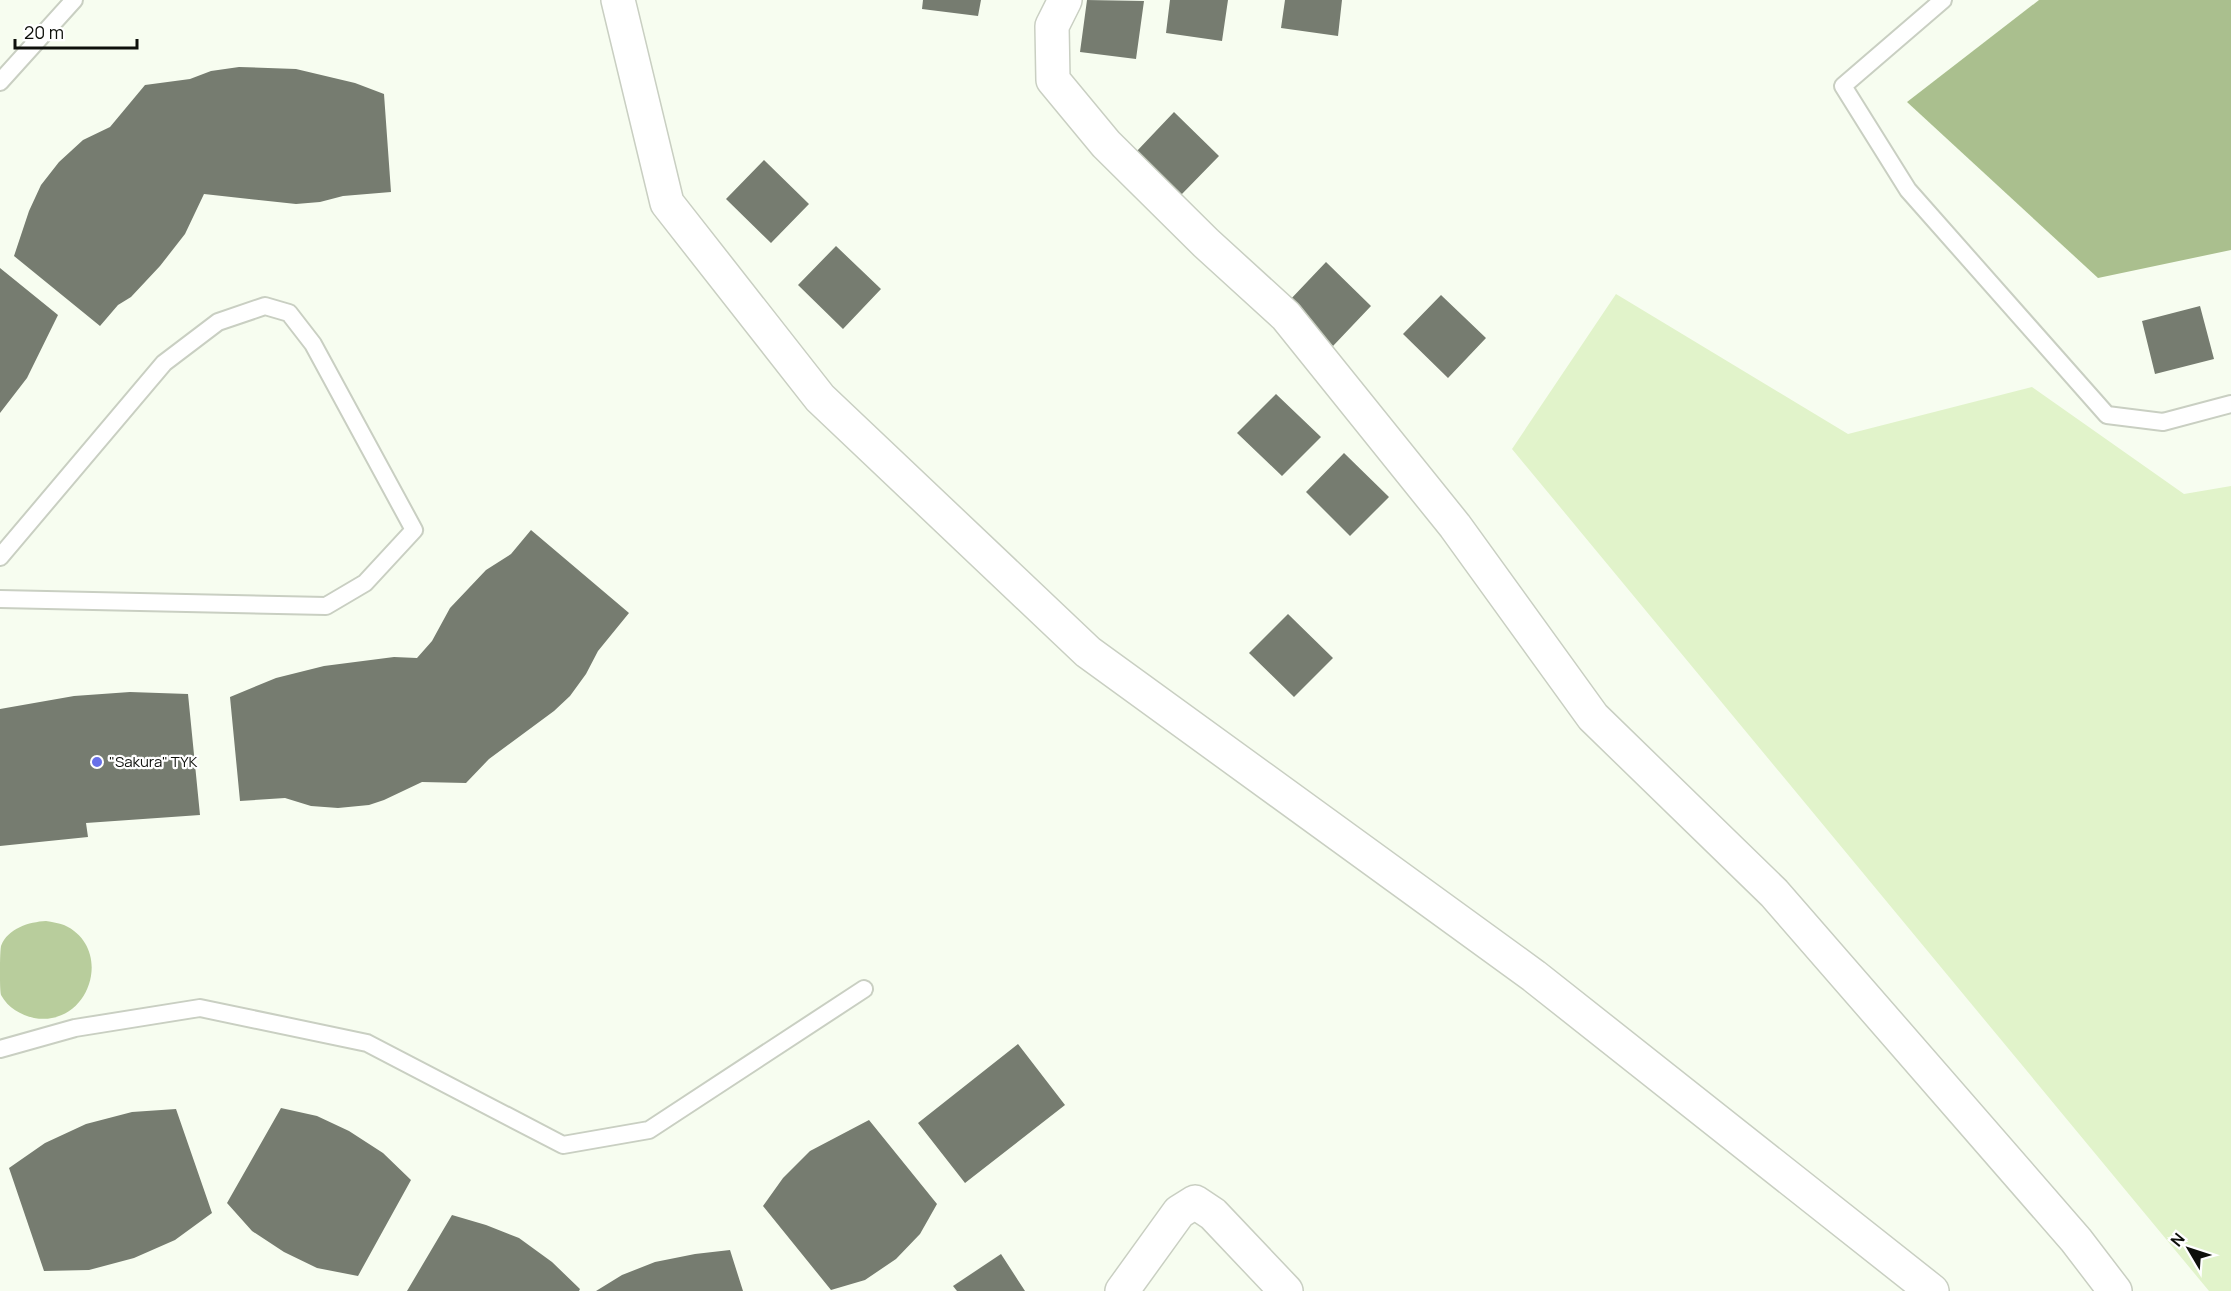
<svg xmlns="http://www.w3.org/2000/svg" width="2231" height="1291" font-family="Manrope,sans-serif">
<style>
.green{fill:#e1f3ca}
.forest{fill:#aabf8e}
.water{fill:#b8cd9c}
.building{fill:#767c70}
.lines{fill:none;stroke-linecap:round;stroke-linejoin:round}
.service-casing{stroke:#c9cfc2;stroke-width:20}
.minor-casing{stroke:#c9cfc2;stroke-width:36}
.service{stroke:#fff;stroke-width:16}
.minor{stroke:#fff;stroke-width:33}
.poi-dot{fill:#6870e9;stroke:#fff;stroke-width:2}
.labels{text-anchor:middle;stroke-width:4.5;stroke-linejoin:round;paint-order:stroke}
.poi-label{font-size:15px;fill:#0e100b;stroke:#fff;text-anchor:start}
</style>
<rect width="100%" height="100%" fill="#f7fdf0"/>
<path class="green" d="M1616 294 1848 434 2032 387 2184 494 2231 486V1291H2209L1512 449Z"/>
<path class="forest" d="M2039 0H2231V250L2098 278 1907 102Z"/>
<path class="water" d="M46 921C52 922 59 923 64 925 115 948 90 1028 34 1018 21 1015 8 1008 1 995 0 990 0 980 0 973 0 965 0 953 1 946 8 928 29 922 46 921Z"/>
<path class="building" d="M923 0H981L978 16 922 9Z
M1087 0 1144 1 1136 59 1080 52Z
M1170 0H1228L1222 41 1166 33Z
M1285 0H1342L1338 36 1281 28Z
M239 67 296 69 355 83 384 94 391 192 343 196 320 202 296 204 204 194 185 234 160 266 131 297 118 305 100 326 14 256 29 211 41 185 59 162 83 140 110 127 145 85 190 79 211 71Z
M1174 112 1219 156 1181 195 1136 152Z
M764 160 809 204 771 243 726 199Z
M836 246 881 289 843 329 798 285Z
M1326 262 1371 306 1333 346 1288 302Z
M0 268 58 315 27 378 0 413Z
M1441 295 1486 338 1448 378 1403 334Z
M2200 306 2214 359 2155 374 2142 321Z
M1276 394 1321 437 1282 476 1237 433Z
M1344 453 1389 497 1350 536 1306 492Z
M531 530 629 613 598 651 586 674 570 696 554 711 489 759 466 783 422 782 384 800 369 805 338 808 311 806 285 798 240 801 230 697 276 678 324 666 394 657 417 658 432 641 450 608 486 570 511 554Z
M1288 614 1333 658 1294 697 1249 653Z
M130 692 188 694 200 815 86 823 88 837 0 846V709L74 696Z
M1018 1044 1065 1105 965 1183 918 1123Z
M281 1108 317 1116 349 1131 383 1153 411 1180 358 1276 317 1268 284 1252 252 1231 227 1203Z
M176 1109 212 1213 175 1240 134 1258 89 1270 44 1271 9 1168 45 1143 86 1124 132 1112Z
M869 1120 937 1204 920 1234 896 1259 865 1280 831 1290 763 1206 783 1178 810 1151Z
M452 1215 486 1225 519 1238 552 1262 580 1289 579 1291H407Z
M730 1250 743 1291H596L622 1275 655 1262 695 1254Z
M1001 1254 1025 1291H957L953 1286Z"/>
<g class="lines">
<g class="service-casing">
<path id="service" d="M1943 0 1843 86 1908 190 2107 415 2163 422 2231 404
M0 82 74 0
M0 557 164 363 218 322 265 306 289 313 313 344 414 530 365 583 326 606 0 599
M0 1049 75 1028 200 1008 367 1043 563 1145 649 1130 864 989"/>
</g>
<g class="minor-casing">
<path id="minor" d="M618 0 667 203 820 398 1088 652 1534 976 1932 1291
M1065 0 1052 26 1053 80 1106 144 1206 243 1286 316 1455 526 1593 717 1774 893 2076 1240 2115 1291
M1122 1291 1179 1212 1195 1202 1213 1214 1286 1291"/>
</g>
<use href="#service" class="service"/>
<use href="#minor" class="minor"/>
</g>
<circle class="poi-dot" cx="97" cy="762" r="6"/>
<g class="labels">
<g class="poi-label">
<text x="109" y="767">"Sakura" ТҮК</text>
</g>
</g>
<g transform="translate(2189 1249) rotate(309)" stroke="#ffffff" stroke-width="4.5" paint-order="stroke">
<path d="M0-4.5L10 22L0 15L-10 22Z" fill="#0e100b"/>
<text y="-9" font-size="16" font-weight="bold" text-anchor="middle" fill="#0e100b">N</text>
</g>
<path d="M15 39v9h122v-9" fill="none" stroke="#0e100b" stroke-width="3"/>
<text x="24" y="39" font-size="18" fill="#0e100b" stroke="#ffffff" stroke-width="4.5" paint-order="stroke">20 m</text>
</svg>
